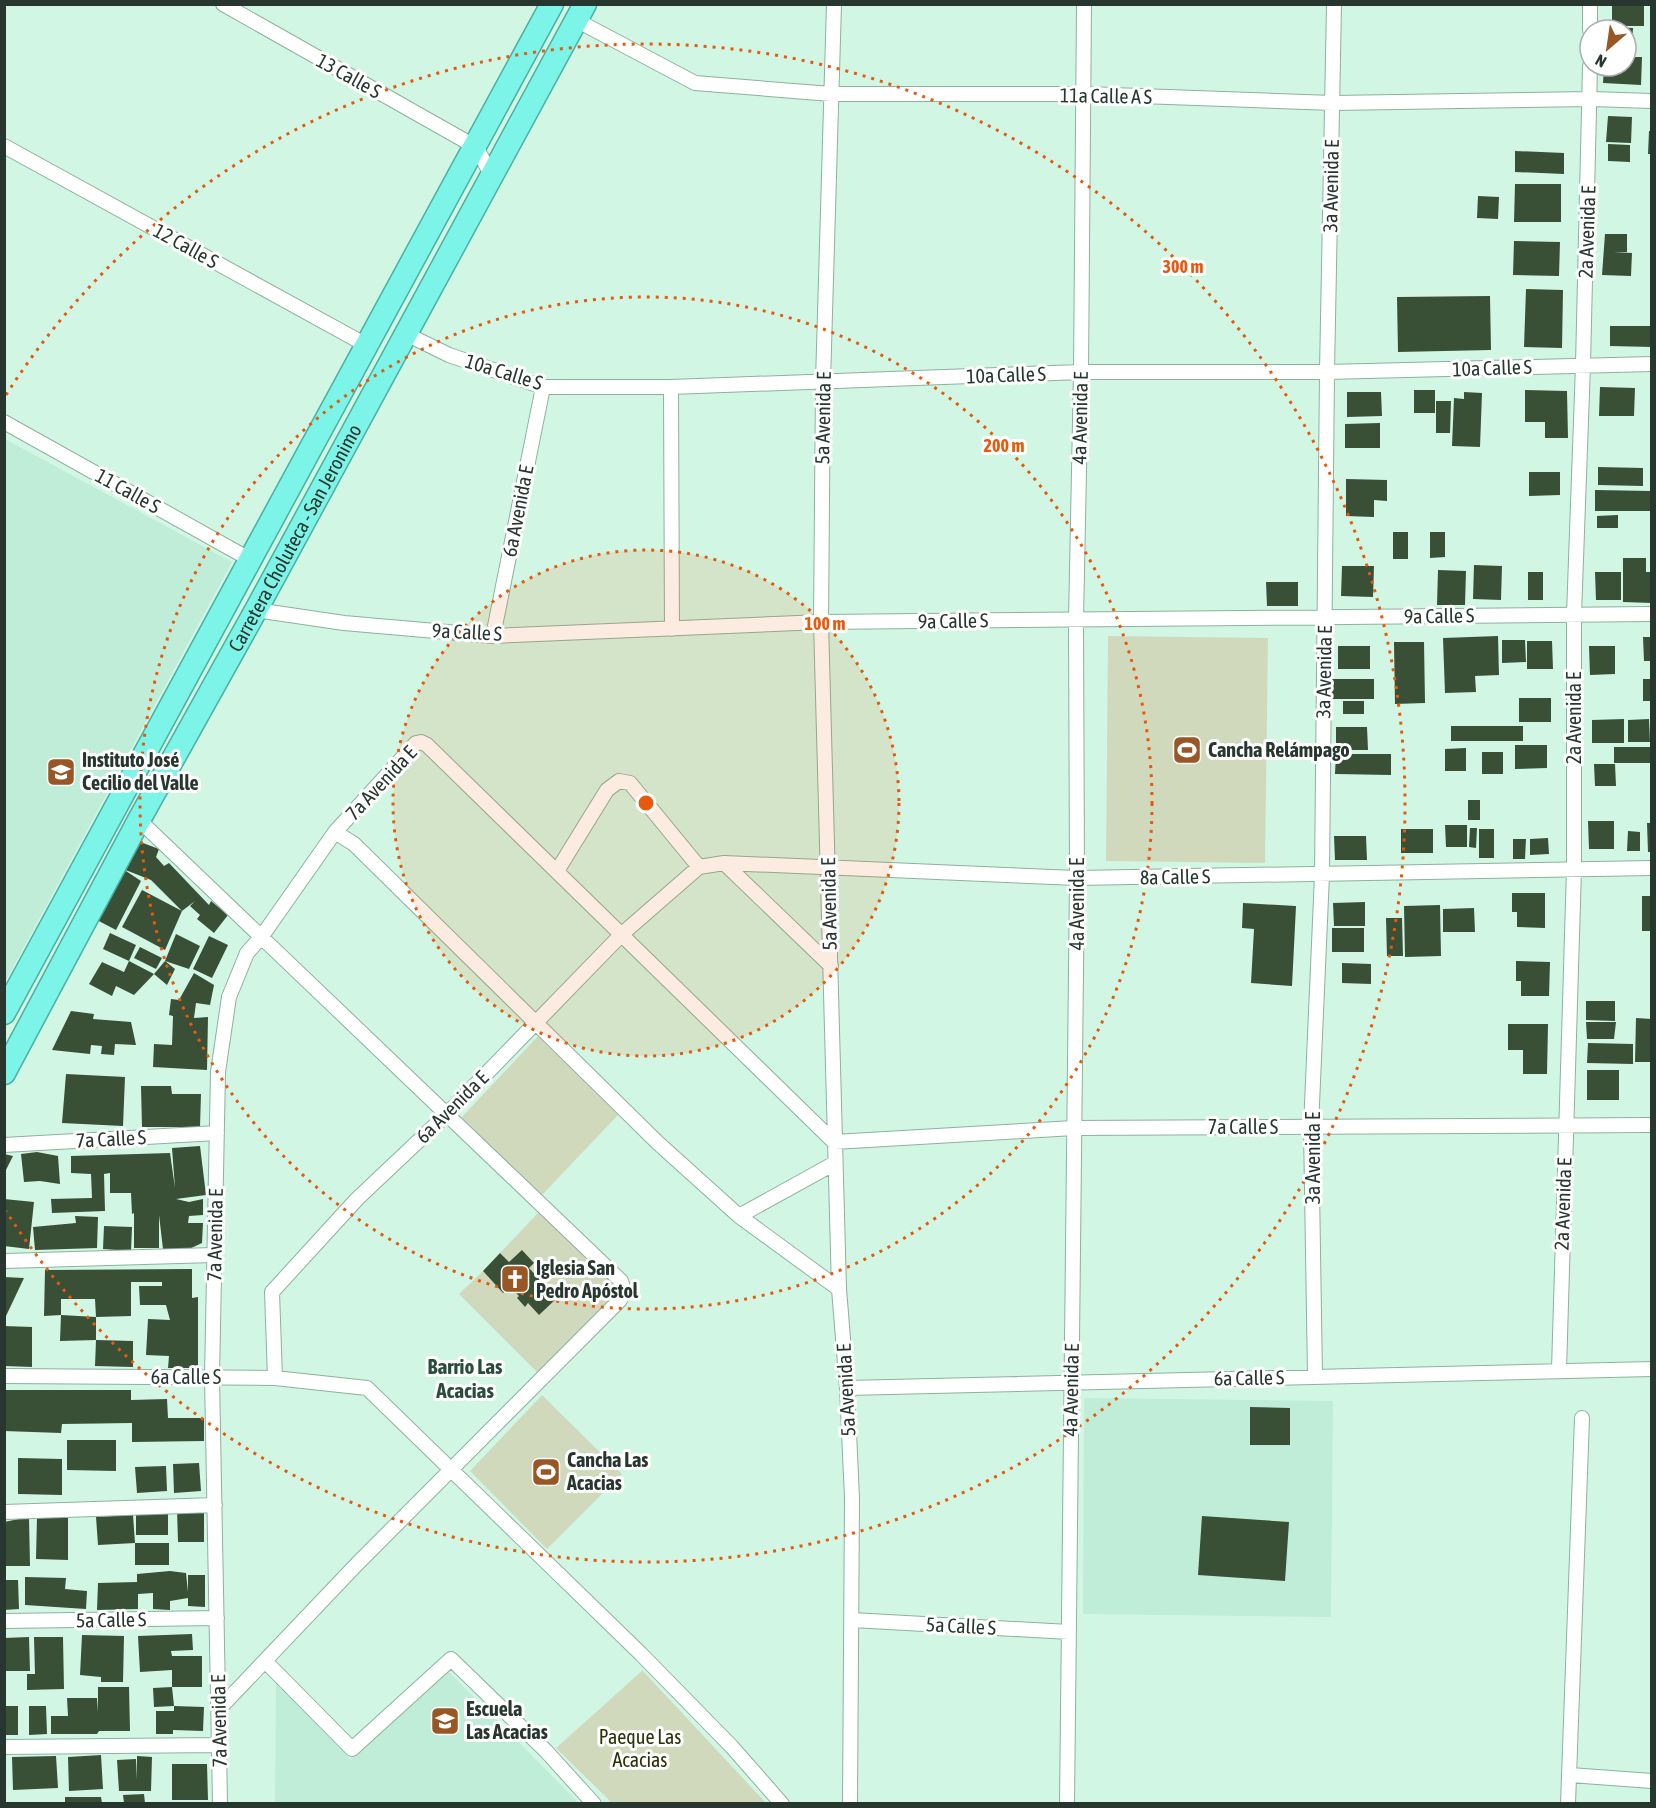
<svg xmlns="http://www.w3.org/2000/svg" width="1656" height="1808" font-family="'Asap Condensed',sans-serif">
<style>
.built{fill:#bfedd7}
.green{fill:#d1d9bc}
.building{fill:#394f36}
.lines{fill:none;stroke-linecap:round;stroke-linejoin:round}
.minor-casing{stroke:#8db19f;stroke-width:16}
.trunk-casing{stroke:#49b0a3;stroke-width:25}
.minor{stroke:#fff;stroke-width:14}
.trunk{stroke:#7cf4e7;stroke-width:22}
.ring{fill:none;stroke:#e8590c;stroke-width:3;stroke-dasharray:3 6}
.labels{text-anchor:middle;stroke-width:6;stroke-linejoin:round;paint-order:stroke}
.street-label{font-size:20px;fill:#27362f;stroke:#fff}
.poi-label{font-size:20px;font-weight:bold;fill:#27362f;stroke:#fff;text-anchor:start}
.park-label{font-size:20px;fill:#293106;stroke:#fff}
.neighbourhood-label{font-size:21px;font-weight:bold;fill:#2a4c3d;stroke:#fff}
.centre{fill:#e8590c;stroke:#fff;stroke-width:3}
.ring-label{font-size:18px;text-anchor:middle;font-weight:bold;fill:#e8590c;stroke:#fff;stroke-width:6;stroke-linejoin:round;paint-order:stroke}
</style>
<rect width="100%" height="100%" fill="#d1f7e4"/>
<path class="built" d="M5 439 232 562 5 982Z
M1084 1398 1333 1401 1331 1617 1083 1614Z
M447 1670 579 1803 275 1804 276 1682 350 1759Z"/>
<path class="green" d="M1108 636 1268 638 1265 863 1106 861Z
M538 1036 618 1115 542 1195 461 1118Z
M540 1211 614 1283 615 1289 609 1303 540 1375 459 1294 483 1271 503 1293 510 1287 519 1296 517 1299 524 1306 528 1303 557 1298 529 1268 534 1263 522 1250 509 1262 500 1253Z
M542 1395 622 1474 547 1549 470 1471Z
M643 1670V1671L766 1803H612L556 1748Z"/>
<path class="building" d="M1612 4H1644V26H1612Z
M1607 27 1633 28 1632 45 1626 44V30H1607Z
M1626 57H1642L1641 85 1603 83 1604 66H1626Z
M1608 116 1632 117 1631 143 1606 142Z
M1649 131H1652V154H1648Z
M1608 144 1630 145V162L1608 161Z
M1515 151 1564 153V174L1515 172Z
M1515 184H1561V222H1514Z
M1478 196 1499 197 1498 219 1477 218Z
M1605 234H1627V252H1614L1632 253 1631 276 1602 275Z
M1514 241 1560 242 1559 276 1513 275Z
M1526 289 1563 290 1562 348 1524 347Z
M1490 296 1491 350 1398 352 1397 297Z
M1610 326H1652V347L1610 346Z
M1600 387 1635 388 1634 416H1599Z
M1414 390H1435V413H1414Z
M1525 390 1567 391 1568 438H1545V422H1525Z
M1347 392H1381L1382 416 1347 417Z
M1464 392 1482 393 1480 447 1452 446 1454 398 1464 399Z
M1436 401H1451L1450 433H1436Z
M1380 423V448H1345V424Z
M1598 467 1643 468V486L1598 485Z
M1529 472H1560V495L1529 496Z
M1346 479 1387 480V501L1374 500V517L1346 516Z
M1595 490 1651 491V511H1595Z
M1618 515V528H1597V516Z
M1393 532H1408V559H1393Z
M1430 532H1445V557L1430 558Z
M1623 558H1646V572H1652V603L1623 602Z
M1474 565 1502 566 1501 600 1473 599Z
M1342 566H1374L1373 597 1341 596Z
M1438 570 1466 571 1465 605H1437Z
M1528 572H1543V600H1528Z
M1595 572H1621V600H1596Z
M1266 582H1298V606H1267Z
M1498 636 1499 675 1475 676 1476 692 1445 693 1443 638Z
M1643 637H1652V661H1644Z
M1502 640H1525L1526 662 1502 663Z
M1527 641H1552L1553 669H1527Z
M1394 642H1424L1425 703 1395 704Z
M1338 646H1370V669H1338Z
M1589 646H1615V674L1590 675Z
M1329 679H1374V699H1328Z
M1643 679H1652V701H1643Z
M1519 698H1551V722H1519Z
M1343 701H1364V714H1343Z
M1624 719V743H1592V720Z
M1649 719 1650 742H1628V720Z
M1451 726H1523V741H1451Z
M1336 727H1367L1368 750H1336Z
M1515 745H1547V768L1515 769Z
M1614 747H1652V763H1614Z
M1466 748V771H1445V749Z
M1482 752H1503V774H1482Z
M1336 754H1391V775L1335 774Z
M1594 764H1615L1616 786H1595Z
M1468 800H1480V820H1468Z
M1588 821H1614V849H1589Z
M1647 823H1652V852H1648Z
M1445 825H1467V847H1446Z
M1470 828H1477L1476 848 1469 847Z
M1401 829H1433V853H1401Z
M1479 829H1494V858H1479Z
M1628 831 1640 832V851H1627Z
M1334 836H1366L1367 860H1335Z
M1548 838 1549 854 1530 855V839Z
M1513 839H1526L1525 859H1513Z
M135 840 159 849 156 857 164 866 169 863 209 905 211 901 228 915 214 933 197 919 200 915 190 906 195 901 182 911 151 880 123 869 141 881 116 930 95 919Z
M142 890 182 911 165 950 122 927Z
M1512 893H1545V928L1517 927V912H1512Z
M1642 896H1652V931H1642Z
M1365 902V926H1334L1333 903Z
M1243 903 1296 906 1292 986 1251 983 1254 929 1242 928Z
M1440 905 1441 956 1405 957 1404 906Z
M1474 908 1475 932H1443V909Z
M1386 918H1402L1403 956H1387Z
M1332 928H1364V952H1332Z
M110 933 136 945 129 961 103 949Z
M176 934 200 946 189 969 165 961Z
M209 936 228 945 212 978 193 969Z
M140 947 162 958 156 969 134 958Z
M129 961 154 974 134 995 116 986 112 996 89 984 102 962 124 972Z
M165 961 175 969 167 985 154 974Z
M1516 961 1550 962 1549 996H1521V981H1516Z
M1342 963 1371 964V984L1342 983Z
M194 973 214 985 210 1005 196 1003 194 1018 208 1017 207 1070 153 1067 154 1044 172 1045 173 1016 169 1015 171 999 179 1000Z
M1586 1001H1615V1021L1586 1020Z
M71 1011 94 1014 93 1019 131 1022 136 1045 115 1044 114 1055 101 1054 102 1046 91 1045 90 1054 52 1050Z
M1636 1018 1652 1019V1062H1635Z
M1586 1022H1616L1614 1039H1587Z
M1508 1024H1548L1547 1074H1523V1050H1508Z
M1588 1043 1633 1044V1064L1587 1063Z
M1587 1070H1619V1100H1587Z
M66 1074 125 1077 123 1126 62 1123Z
M141 1086H171L172 1094H201L200 1127H142Z
M200 1146 206 1195 176 1199 189 1202 203 1199V1215L189 1216 188 1223H203L202 1243 187 1250 163 1249 159 1215V1248H134V1213L132 1214 131 1193H110V1173L104 1174 105 1211 52 1213 51 1199 92 1198 91 1174 71 1173V1156L170 1153 175 1188 172 1148Z
M37 1152 58 1156 60 1184 40 1181 24 1182 21 1154Z
M4 1154 13 1156 4 1174Z
M4 1199 34 1202 29 1249 4 1246Z
M75 1216 98 1217 97 1248 35 1250 33 1227 76 1223Z
M104 1226 132 1227 131 1251 103 1249Z
M522 1250 534 1263 529 1268 557 1298 539 1315 528 1303 525 1307 517 1298 519 1296 510 1287 503 1293 483 1271 500 1253 509 1262Z
M192 1269V1298L198 1297V1368H168L169 1356 146 1355 148 1319 170 1320 166 1305H140L139 1286H162V1282H131V1316L96 1317 95 1299H61V1315L44 1316 45 1270Z
M4 1277 24 1278 6 1316H4Z
M61 1315 96 1317V1340L60 1341Z
M4 1326 32 1327V1367L4 1366Z
M96 1340 133 1341V1367L95 1366Z
M4 1390H131V1400L167 1399 168 1418H204V1441L132 1442V1423L62 1424 61 1433 4 1431Z
M1250 1407 1290 1408V1445H1250Z
M67 1440H116V1471L67 1470Z
M18 1458 62 1459V1495L18 1494Z
M199 1463 201 1491 174 1493 173 1464Z
M166 1466 167 1491 137 1493 135 1467Z
M177 1509H204V1542H178Z
M168 1511V1535H136V1512Z
M133 1515 135 1543H169V1565H135V1543L98 1545 96 1517Z
M1202 1516 1289 1522 1285 1581 1198 1575Z
M29 1517 30 1566H4V1522Z
M37 1517 68 1518V1560L36 1559Z
M170 1571 186 1573 188 1592V1575H205V1607L188 1606V1598L170 1601V1610L153 1609V1593L138 1594V1609L97 1610 98 1583 137 1582V1574Z
M25 1577 66 1578 65 1589 87 1591 86 1609 25 1605Z
M4 1580H18L19 1609 4 1610Z
M192 1634 193 1650 171 1651 172 1656H202V1687H172L174 1706 204 1707 203 1731 173 1730V1734H156V1711H174V1706L154 1707 153 1688 172 1687V1670L140 1672 138 1636Z
M82 1635 124 1636 123 1682H101V1677L80 1675Z
M29 1637 30 1671H4V1638Z
M34 1637H63L64 1689 27 1690V1674H35Z
M98 1687H129L130 1731H99L97 1734H51V1716H68L67 1698H97L98 1712Z
M4 1706H18V1735H4Z
M29 1706H46L47 1734 29 1735Z
M101 1755 103 1789 69 1791 68 1757Z
M56 1756 58 1788 13 1790 12 1757Z
M137 1756 152 1757 151 1791H119L117 1760 136 1759 137 1780Z
M172 1764H207L208 1800H172Z
M144 1794 145 1803H124L123 1795Z
M65 1797H101L102 1803H65Z"/>
<g class="lines">
<g class="minor-casing">
<path id="minor" d="M223 4 476 147 492 176
M834 4 823 382 821 622 839 1289 847 1388 852 1498 850 1804
M1590 4V30
M576 20 695 83 831 94H1085L1333 103 1591 99 1652 101
M4 146 368 346
M406 334 449 355 543 387H671L1081 372H1327L1652 364
M671 387 672 629
M4 422 251 560
M256 610 344 623 493 636 821 622 1652 614
M493 636 543 387
M139 820 621 1281 623 1288 620 1300 357 1564 219 1709
M335 832 354 844 658 1143 739 1216 839 1289
M724 863 831 966
M699 867 724 863 1077 878 1652 868
M557 871 607 790 619 781 630 783 699 867
M4 1145 217 1133
M739 1216 835 1163
M4 1261 214 1255
M1559 1370 1574 869V615L1583 365 1590 66
M4 1376 275 1378 367 1388 641 1654 732 1747 782 1804
M1315 1376 1311 1127 1322 875 1327 372 1334 4
M275 1378 272 1292 357 1199 447 1114 622 934 699 867
M847 1388 1652 1369
M4 1512 215 1505
M852 1620 1069 1632
M4 1621 217 1618
M265 1661 352 1749 451 1659 546 1751 594 1804
M4 1747 219 1745
M1570 1775 1652 1781
M220 1804 212 1377 218 1072 229 997 247 953 262 936 335 832 416 743 421 742 427 745 834 1142 1074 1128 1652 1125
M1067 1804 1077 878 1076 620 1081 372 1084 4
M1568 1804 1582 1418"/>
</g>
<g class="trunk-casing">
<g id="trunk">
<path d="M4 1013 552 4"/>
<path id="s1" d="M4 1073 139 820 256 610 585 4"/>
</g>
</g>
<use href="#minor" class="minor"/>
<use href="#trunk" class="trunk"/>
</g>
<circle cx="646" cy="803" r="253" fill="#e8590c" fill-opacity=".12"/>
<g class="ring">
<circle cx="646" cy="803" r="253"/>
<circle cx="646" cy="803" r="506"/>
<path d="M6 395A759 759 0 1 1 6 1211"/>
</g>
<defs>
<g id="stadium-square" transform="scale(1.5)"><rect x="-9" y="-9" width="18" height="18" rx="4" fill="#995726" stroke="#fff"/><path d="M0-5a6.5 5 0 1 0 0 10a6.5 5 0 1 0 0-10ZM-3.5-1.8h7v3.6h-7Z" fill="#fff"/></g>
<g id="school-square" transform="scale(1.5)"><rect x="-9" y="-9" width="18" height="18" rx="4" fill="#995726" stroke="#fff"/><path d="M0-5L7-2L0 1L-7-2ZM-4 1L0 2.5L4 1V4Q0 6-4 4Z" fill="#fff"/></g>
<g id="church-square" transform="scale(1.5)"><rect x="-9" y="-9" width="18" height="18" rx="4" fill="#995726" stroke="#fff"/><path d="M-1.2-6h2.4v3.5h3.3v2.4h-3.3V6h-2.4V-.1h-3.3v-2.4h3.3Z" fill="#fff"/></g>
</defs>
<g fill-rule="evenodd">
<use href="#stadium-square" x="1187" y="750"/>
<use href="#school-square" x="61" y="772"/>
<use href="#church-square" x="515" y="1279"/>
<use href="#stadium-square" x="546" y="1472"/>
<use href="#school-square" x="445" y="1721"/>
</g>
<g class="labels">
<g class="street-label">
<text transform="translate(349 76) rotate(29)" y="7">13 Calle S</text>
<text transform="translate(1106 96) rotate(1)" y="7">11a Calle A S</text>
<text transform="translate(1331 186) rotate(-89)" y="7">3a Avenida E</text>
<text transform="translate(1587 232) rotate(-88)" y="7">2a Avenida E</text>
<text transform="translate(186 246) rotate(29)" y="7">12 Calle S</text>
<text transform="translate(1492 368) rotate(-2)" y="7">10a Calle S</text>
<text transform="translate(504 372) rotate(17)" y="7">10a Calle S</text>
<text transform="translate(1006 375) rotate(-2)" y="7">10a Calle S</text>
<text transform="translate(823 418) rotate(-89)" y="7">5a Avenida E</text>
<text transform="translate(1080 418) rotate(-89)" y="7">4a Avenida E</text>
<text transform="translate(128 491) rotate(29)" y="7">11 Calle S</text>
<text transform="translate(518 511) rotate(-79)" y="7">6a Avenida E</text>
<text dy="7" stroke="none"><textPath href="#s1" startOffset="609">Carretera Choluteca - San Jeronimo</textPath></text>
<text transform="translate(1439 616) rotate(-1)" y="7">9a Calle S</text>
<text transform="translate(953 621) rotate(-1)" y="7">9a Calle S</text>
<text transform="translate(467 632) rotate(3)" y="7">9a Calle S</text>
<text transform="translate(1324 672) rotate(-89)" y="7">3a Avenida E</text>
<text transform="translate(1574 718) rotate(-90)" y="7">2a Avenida E</text>
<text transform="translate(381 783) rotate(-47)" y="7">7a Avenida E</text>
<text transform="translate(1175 877) rotate(-1)" y="7">8a Calle S</text>
<text transform="translate(829 904) rotate(-91)" y="7">5a Avenida E</text>
<text transform="translate(1077 904) rotate(-90)" y="7">4a Avenida E</text>
<text transform="translate(452 1107) rotate(-45)" y="7">6a Avenida E</text>
<text x="1243" y="1134">7a Calle S</text>
<text transform="translate(111 1139) rotate(-3)" y="7">7a Calle S</text>
<text transform="translate(1313 1158) rotate(-90)" y="7">3a Avenida E</text>
<text transform="translate(1563 1204) rotate(-88)" y="7">2a Avenida E</text>
<text transform="translate(215 1235) rotate(-89)" y="7">7a Avenida E</text>
<text x="186" y="1384">6a Calle S</text>
<text transform="translate(1249 1378) rotate(-1)" y="7">6a Calle S</text>
<text transform="translate(846 1390) rotate(-93)" y="7">5a Avenida E</text>
<text transform="translate(1071 1390) rotate(-89)" y="7">4a Avenida E</text>
<text transform="translate(111 1620) rotate(-1)" y="7">5a Calle S</text>
<text transform="translate(961 1626) rotate(3)" y="7">5a Calle S</text>
<text transform="translate(219 1721) rotate(-91)" y="7">7a Avenida E</text>
</g>
<g class="poi-label">
<text x="1208" y="757">Cancha Relámpago</text>
<text x="82" y="767">Instituto José<tspan x="82" dy="23">Cecilio del Valle</tspan></text>
<text x="536" y="1275">Iglesia San<tspan x="536" dy="23">Pedro Apóstol</tspan></text>
<text x="567" y="1467">Cancha Las<tspan x="567" dy="23">Acacias</tspan></text>
<text x="466" y="1716">Escuela<tspan x="466" dy="23">Las Acacias</tspan></text>
</g>
<g class="park-label">
<text x="640" y="1744">Paeque Las<tspan x="640" dy="23">Acacias</tspan></text>
</g>
<g class="neighbourhood-label">
<text x="465" y="1374">Barrio Las<tspan x="465" dy="24">Acacias</tspan></text>
</g>
</g>
<circle cx="646" cy="803" r="9" class="centre"/>
<g class="ring-label">
<text x="1183" y="273">300 m</text>
<text x="1004" y="452">200 m</text>
<text x="825" y="630">100 m</text>
</g>
<rect width="1656" height="1808" fill="none" stroke="#27362f" stroke-width="12"/>
<g transform="translate(1608 48) rotate(209)"><circle r="28" fill="#ffffff" stroke="#a9afac" stroke-width="1.5"/>
<path d="M0-4.5L10 22L0 15L-10 22Z" fill="#995726"/>
<text y="-9" font-size="16" font-weight="bold" text-anchor="middle" fill="#27362f">N</text>
</g>
</svg>
